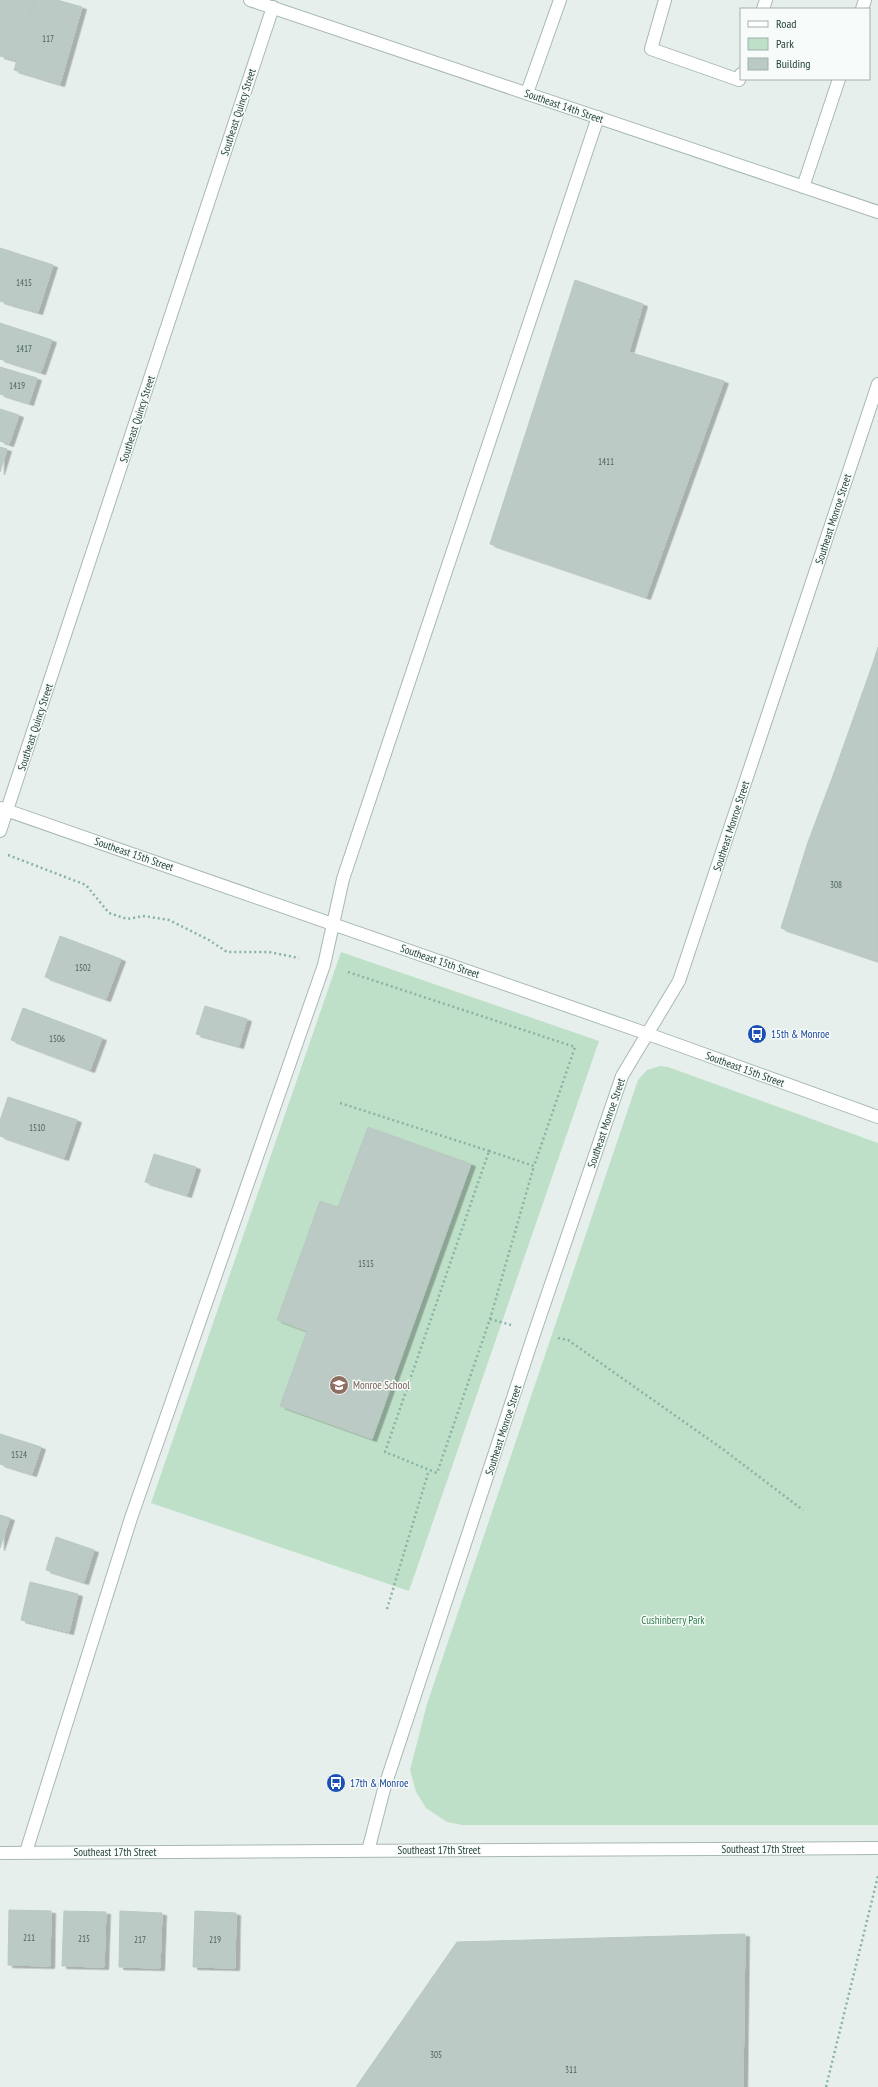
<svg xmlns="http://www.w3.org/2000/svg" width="878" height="2087" font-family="'PT Sans Narrow',sans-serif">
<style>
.green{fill:#bfe0c8}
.building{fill:#bbcac4;stroke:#b8c9c2;filter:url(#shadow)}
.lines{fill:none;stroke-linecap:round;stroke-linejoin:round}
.minor-casing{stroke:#a8b8b2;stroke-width:14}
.path{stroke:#86b3a5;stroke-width:2.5;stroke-dasharray:2 3;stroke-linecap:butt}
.minor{stroke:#fff;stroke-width:12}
.labels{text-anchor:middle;stroke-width:3;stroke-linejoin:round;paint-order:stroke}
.number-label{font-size:9px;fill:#4a645c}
.street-label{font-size:11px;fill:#24423a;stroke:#f7fbf9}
.transit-label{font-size:11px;fill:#164399;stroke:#f7fbf9;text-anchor:start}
.education-label{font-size:11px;fill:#785e54;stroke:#f7fbf9;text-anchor:start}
.park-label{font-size:11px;fill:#2d7a4b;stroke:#f7fbf9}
</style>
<defs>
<filter id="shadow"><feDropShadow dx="4.5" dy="2.5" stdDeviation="0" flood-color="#0004"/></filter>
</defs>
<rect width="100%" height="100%" fill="#e6efeb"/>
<path class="green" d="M341 952 599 1041 409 1591 151 1503Z
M660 1066 668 1067 878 1143V1825H462L447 1822 426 1808 416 1792 410 1770 427 1704 638 1080 647 1070Z"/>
<path class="building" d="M0 0H35L15 60 0 56Z
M35 0H57L82 7 60 84 14 70Z
M0 248 53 265 38 312 0 301Z
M575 280 643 304 629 352 724 381 646 597 490 544Z
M0 323 52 340 41 372 0 359Z
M0 367 37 378 29 403 0 394Z
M0 409 19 415 9 444 0 441Z
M0 447 7 449 0 472Z
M878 647V665L873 663Z
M873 663 878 665V788L834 773Z
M834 773 878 788V961L781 928 808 842Z
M60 936 121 959 106 999 45 977Z
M205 1006 247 1019 239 1046 196 1034Z
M23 1008 102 1038 90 1070 11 1040Z
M8 1097 77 1120 64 1158 0 1136V1121Z
M368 1127 471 1164 372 1439 280 1406 307 1331 277 1320 320 1201 338 1207Z
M154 1154 196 1167 187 1195 145 1182Z
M0 1434 41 1447 32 1474 0 1464Z
M0 1515 10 1518 0 1548Z
M56 1537 94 1550 84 1582 46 1570Z
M30 1582 78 1594 69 1632 21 1620Z
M9 1910 51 1911 50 1966 8 1965Z
M64 1911 106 1912 104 1967 62 1966Z
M120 1911 162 1913 160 1968 119 1967Z
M195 1911 236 1913 235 1968 193 1967Z
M745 1934 743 2087H356L457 1942Z"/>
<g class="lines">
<g class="minor-casing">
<path id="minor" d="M250 0 878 212
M665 0 651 49 739 80 741 74
M763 9 766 0
M862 9 865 0
M527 93 560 0
M803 187 839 79
M0 808 648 1034 878 1117
M0 831 273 7
M368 1851 384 1789 535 1331 622 1076 679 981 878 384
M26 1852 131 1518 324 965 343 879 598 117
M0 1853 878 1848"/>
</g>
<path class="path" d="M8 855 86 885 109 913 127 919 144 916 169 920 209 940 227 952H269L299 958
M348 972 575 1047 534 1166
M340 1103 489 1151
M489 1151 534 1166 490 1319 437 1473 385 1452Z
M490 1319 511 1325
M558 1338 568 1340 724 1450 803 1510
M387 1609 429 1470
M826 2087 878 1876"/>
<use href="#minor" class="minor"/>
</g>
<defs>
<g id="bus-disc" transform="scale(1)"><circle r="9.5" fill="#1a4fb4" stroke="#f7fbf9"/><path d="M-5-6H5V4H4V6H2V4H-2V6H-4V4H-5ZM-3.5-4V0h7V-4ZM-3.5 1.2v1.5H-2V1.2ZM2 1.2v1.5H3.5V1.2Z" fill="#fff"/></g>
<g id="school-disc" transform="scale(1)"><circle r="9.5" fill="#8d6e63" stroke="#f7fbf9"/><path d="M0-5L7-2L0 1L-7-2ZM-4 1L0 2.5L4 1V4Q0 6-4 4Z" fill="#fff"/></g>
</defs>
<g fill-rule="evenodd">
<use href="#bus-disc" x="757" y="1034"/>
<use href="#school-disc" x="339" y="1385"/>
<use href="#bus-disc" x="336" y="1783"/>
</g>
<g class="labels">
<g class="number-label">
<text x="48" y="42">117</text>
<text x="24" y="286">1415</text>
<text x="24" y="352">1417</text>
<text x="17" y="389">1419</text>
<text x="606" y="465">1411</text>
<text x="836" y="888">308</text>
<text x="83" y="971">1502</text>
<text x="57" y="1042">1506</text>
<text x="37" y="1131">1510</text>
<text x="366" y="1267">1515</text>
<text x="19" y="1458">1524</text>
<text x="29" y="1941">211</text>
<text x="84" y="1942">215</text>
<text x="140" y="1943">217</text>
<text x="215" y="1943">219</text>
<text x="436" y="2058">305</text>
<text x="571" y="2073">311</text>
</g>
<g class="street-label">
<text transform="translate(564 106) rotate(19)" y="4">Southeast 14th Street</text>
<text transform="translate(238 112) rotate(-72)" y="4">Southeast Quincy Street</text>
<text transform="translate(137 419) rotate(-72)" y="4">Southeast Quincy Street</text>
<text transform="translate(833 519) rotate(-72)" y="4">Southeast Monroe Street</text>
<text transform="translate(35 727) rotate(-72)" y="4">Southeast Quincy Street</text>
<text transform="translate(731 826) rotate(-72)" y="4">Southeast Monroe Street</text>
<text transform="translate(134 854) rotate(19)" y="4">Southeast 15th Street</text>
<text transform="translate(440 961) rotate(19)" y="4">Southeast 15th Street</text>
<text transform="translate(745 1069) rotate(20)" y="4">Southeast 15th Street</text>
<text transform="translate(606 1123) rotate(-71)" y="4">Southeast Monroe Street</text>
<text transform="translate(503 1430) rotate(-72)" y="4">Southeast Monroe Street</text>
<text x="763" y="1853">Southeast 17th Street</text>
<text x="439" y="1854">Southeast 17th Street</text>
<text x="115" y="1856">Southeast 17th Street</text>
</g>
<g class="transit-label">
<text x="771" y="1038">15th &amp; Monroe</text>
<text x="350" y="1787">17th &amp; Monroe</text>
</g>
<g class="education-label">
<text x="353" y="1389">Monroe School</text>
</g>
<g class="park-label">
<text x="673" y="1624">Cushinberry Park</text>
</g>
</g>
<rect x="740" y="8" width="130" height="72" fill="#f7fbf9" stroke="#a3b1ad"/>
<rect x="748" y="21" width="20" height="6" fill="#ffffff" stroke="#a3b1ad"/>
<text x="776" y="28" font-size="12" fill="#24423a">Road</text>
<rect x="748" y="38" width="20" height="12" fill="#bfe0c8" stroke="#a3b1ad"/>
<text x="776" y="48" font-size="12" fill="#24423a">Park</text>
<rect x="748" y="58" width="20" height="12" fill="#bbcac4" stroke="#a3b1ad"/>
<text x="776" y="68" font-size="12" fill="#24423a">Building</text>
</svg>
